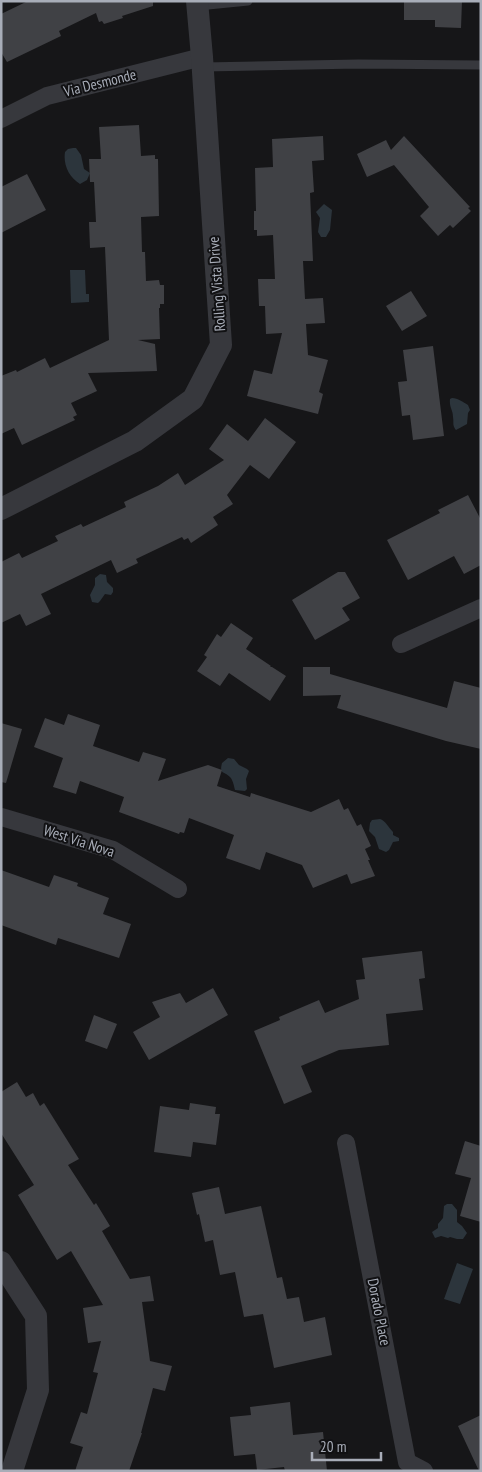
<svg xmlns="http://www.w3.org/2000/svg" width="482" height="1472" font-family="'PT Sans Narrow',sans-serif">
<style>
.water{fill:#2c353c}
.building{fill:#404145}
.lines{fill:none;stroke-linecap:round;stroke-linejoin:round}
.service{stroke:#37383d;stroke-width:9}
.minor{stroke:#37383d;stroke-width:18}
.tertiary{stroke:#37383d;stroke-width:22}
.labels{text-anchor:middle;stroke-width:4;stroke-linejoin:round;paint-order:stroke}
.street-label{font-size:15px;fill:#a8adb8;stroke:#111113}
</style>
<rect width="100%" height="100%" fill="#161618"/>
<path class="water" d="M73 148H76L81 155 84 169 90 173 87 180 80 184C69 177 63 165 65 152L68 149Z
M324 204 332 210 330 230 326 237H321L318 232 320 218 316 212Z
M70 270H85L86 294H89V302L71 303Z
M452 398C458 398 463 402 468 405L470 410 468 413 467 424 456 430C452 425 454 423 453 417 453 410 449 407 450 399Z
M100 574 106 575 107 582 113 588V592L111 595 105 594 100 601 98 603 92 602 90 595 95 585V578Z
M228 758 234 759 239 765 247 769 249 771 246 779 247 789 245 791 235 790C234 786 233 780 230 777 224 771 219 775 222 763Z
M380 819C385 820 389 828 393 832V835L399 838V841L393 842 389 850 386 852 379 849 375 837 369 831 370 823 372 820Z
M447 1204H452L457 1210V1222L462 1226 467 1233 463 1239H457L450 1237 448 1238 441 1236 435 1238 432 1232 438 1228V1224L443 1218 444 1206Z
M457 1263 473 1269 460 1304 444 1299Z"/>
<path class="building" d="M28 1H153V6L122 16 123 18 104 24 102 21 99 22 96 13 59 31 61 36 7 62 1 52V14Z
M404 1H462L461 28 435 27V20H404Z
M139 125 141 156 155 155V159H158L159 216 141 217 142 252H145L146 281 159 280 160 285H164V304H160V308H159L160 339 138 340 155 344 157 371 88 373 97 391 71 403 77 415 73 417 75 420 22 445 14 428 1 434V376L16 370 17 372 45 358 50 368 109 340 105 247 90 248 89 222H96L94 182H90L89 159H101L99 127Z
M323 136 324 160 312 161 314 192 310 193 313 261H303L305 299 323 298 325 323 306 324 308 355 328 360 319 392 323 394 318 414 247 396 254 370 272 374 282 333 266 334 265 306H259L258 279H275L273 235 257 236V230H254V211H256L255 168 273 167 272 139Z
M404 136 470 207 468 208 471 211 453 228 450 225 438 236 420 216 429 207 394 165 367 177 357 154 386 140 391 150Z
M27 174 46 210 1 233V187Z
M411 291 427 316 402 331 386 306Z
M433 346 444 436 413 440 410 415 402 416 398 382 407 381 403 350Z
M265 418 296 442 269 479 250 465 227 495 233 504 213 517 218 525 191 543 188 538 184 540 182 537 136 559 138 563 117 573 111 560 41 594 51 614 26 626 20 614 1 623V562L19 553 22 558 58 541 55 536 81 524 83 527 126 507 124 502 158 486 178 473 185 485 224 460 209 449 227 424 248 441Z
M468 495 481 520V565L464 574 454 556 408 580 387 540 440 513 438 510Z
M338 572H345L360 598 342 608 350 620 315 640 292 600Z
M231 623 253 638 246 649 271 666 270 667H272L286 676 270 701 229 673 220 686 197 671 207 657 204 655 217 634 221 637Z
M303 667H330V674L447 708 454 681 481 688V749L446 741 337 708 341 695 303 696Z
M68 714 100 725 93 746 139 762 143 752 166 759 158 781 208 765 222 770 217 786 250 797 251 793 311 812 339 799 344 810 348 808 357 826 361 824 371 846 365 849 370 860H368L375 876 351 884 347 874 313 888 302 865 266 852 260 870 226 858 234 835 189 818 184 833 180 832 179 834 119 812 124 797 80 781 76 794 53 787 63 758 34 747 45 718 64 725Z
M1 723 22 729 6 783 1 782Z
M1 870 49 887 54 875 78 883 77 886 109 898 103 914 131 924 119 958 58 938 56 945 1 925Z
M422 951 425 978 419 979 423 1010 386 1014 389 1045 339 1050 301 1066 312 1092 284 1104 254 1031 280 1020 279 1017 319 1000 325 1013 359 999 356 980 365 979 362 958Z
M213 988 228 1015 149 1060 133 1032 160 1017 152 1002 180 993 186 1003Z
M94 1015 117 1024 107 1049 85 1041Z
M17 1082 26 1097 33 1093 40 1106 44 1103 79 1159 68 1165 94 1205 96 1203 110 1226 102 1231 130 1279 150 1276 154 1301 142 1302 150 1361 172 1366 165 1391 153 1388 141 1433H142L129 1471H75L83 1447 70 1443 81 1412 87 1414 98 1373 93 1372 101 1341 88 1343 83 1308 103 1305 71 1251 57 1260 18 1195 34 1185 1 1133V1092Z
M190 1103 216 1107 215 1114H220L216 1145 193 1142 191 1157 154 1152 160 1106 189 1110Z
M465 1141 481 1146V1222L460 1216 471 1178 455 1174Z
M219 1187 225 1214 261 1206 277 1278 282 1277 287 1299 299 1297 304 1322 325 1317 332 1355 274 1368 263 1314 244 1317 235 1272 220 1275 213 1240 205 1242 199 1214 197 1215 192 1193Z
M290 1402 293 1435 323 1432 327 1471H285L284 1467 257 1470 255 1454 234 1456 230 1417 251 1415 250 1407Z
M481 1415V1471H479L458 1426Z"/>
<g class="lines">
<path class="service" d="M198 6 248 1
M204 67 358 64 481 65"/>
<path class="minor" d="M1 119 47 96 202 57
M401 644 481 608
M1 817 113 850 178 889
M346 1143 407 1462 424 1471"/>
<path class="tertiary" d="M1 509 135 441 193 399 221 345 202 57 197 1
M1 1262 36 1316 38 1390 12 1471"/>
</g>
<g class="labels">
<g class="street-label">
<text transform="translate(100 83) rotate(-14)" y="5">Via Desmonde</text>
<text transform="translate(217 284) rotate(-94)" y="5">Rolling Vista Drive</text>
<text transform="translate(79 841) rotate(18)" y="5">West Via Nova</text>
<text transform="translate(379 1312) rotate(79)" y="5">Dorado Place</text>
</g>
</g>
<rect width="482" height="1472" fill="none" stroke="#a8adb8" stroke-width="5"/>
<path d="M312 1452v8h69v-8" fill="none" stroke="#a8adb8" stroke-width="2.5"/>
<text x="320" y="1452" font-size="15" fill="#a8adb8" stroke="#111113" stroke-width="4" paint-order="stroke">20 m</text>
</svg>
